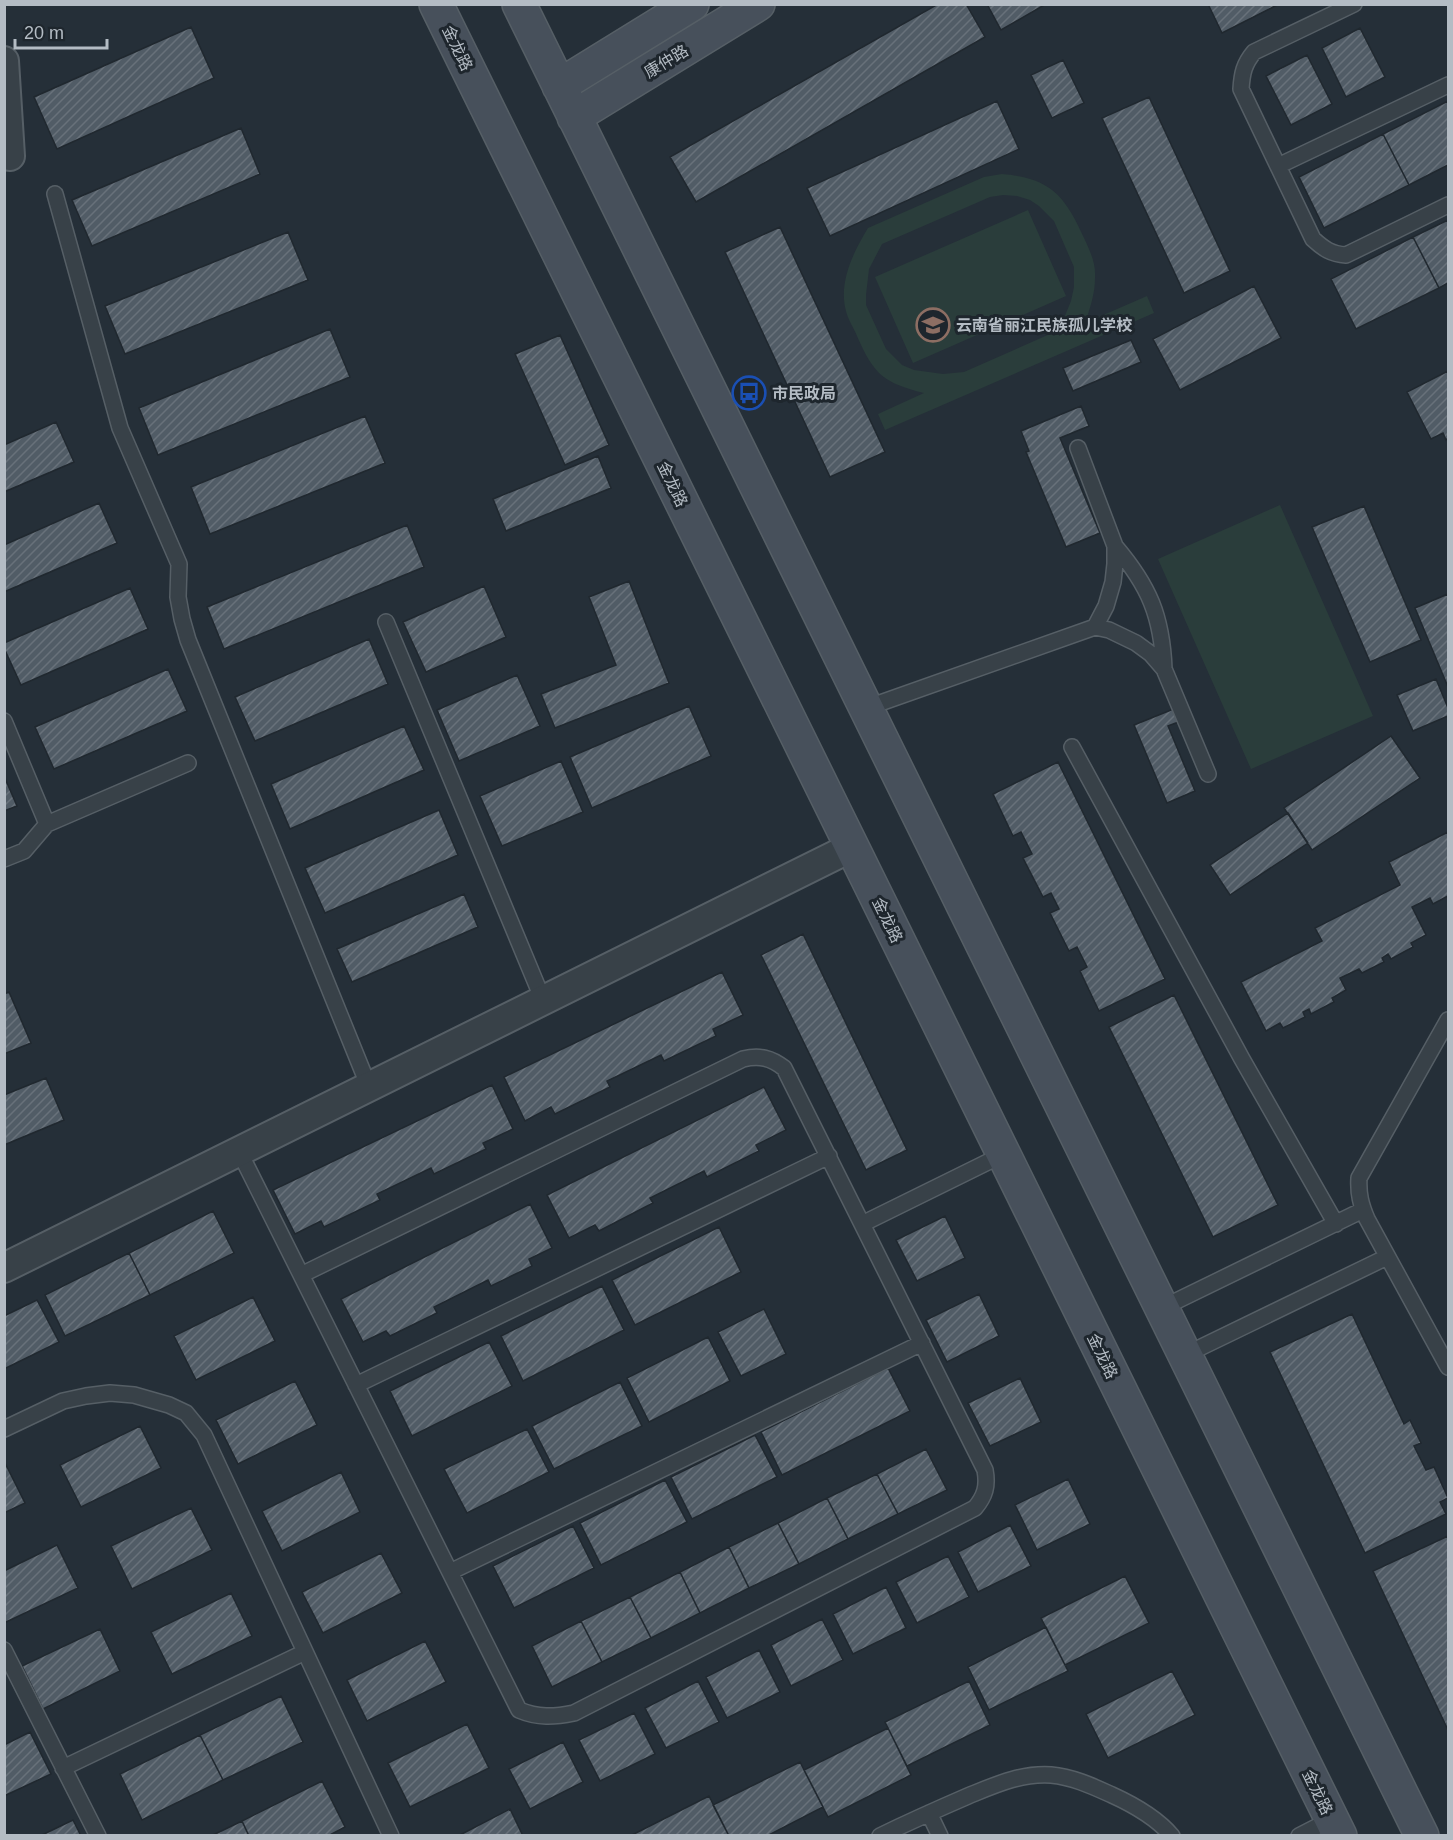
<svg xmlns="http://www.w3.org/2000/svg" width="1453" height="1840" font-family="Helvetica,'Noto Sans SC',sans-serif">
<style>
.green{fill:#2a3d3b;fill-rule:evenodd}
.building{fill:url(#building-hatch);stroke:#20282f;stroke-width:1.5}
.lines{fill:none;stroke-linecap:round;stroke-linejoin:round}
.lane-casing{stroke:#565f66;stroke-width:18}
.street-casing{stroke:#565f66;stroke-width:32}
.secondary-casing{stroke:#565f66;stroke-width:36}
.lane{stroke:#384148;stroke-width:15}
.street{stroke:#384148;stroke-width:28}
.secondary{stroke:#47505b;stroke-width:33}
.labels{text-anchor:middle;stroke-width:6;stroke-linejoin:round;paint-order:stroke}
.street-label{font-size:16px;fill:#b4bcc4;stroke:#1e262d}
.poi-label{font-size:16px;font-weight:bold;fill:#b4bcc4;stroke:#1e262d;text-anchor:start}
</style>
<defs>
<pattern id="building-hatch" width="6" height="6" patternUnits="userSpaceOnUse" patternTransform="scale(1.5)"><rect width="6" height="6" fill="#515c66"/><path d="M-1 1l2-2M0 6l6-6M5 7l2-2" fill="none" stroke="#68717a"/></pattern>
</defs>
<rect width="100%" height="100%" fill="#252f38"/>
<path class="green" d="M1002 174C1051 178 1065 196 1084 238 1090 251 1096 263 1095 278 1095 294 1090 308 1085 323L1147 296 1154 313 885 430 878 414 924 393C884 383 874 375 857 336 854 328 848 320 846 311 838 282 854 251 868 228L984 177ZM1003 195 1017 196 1030 200 1039 206 1054 221 1074 267V287L1071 301 1062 323 1050 334 964 372 943 374 914 370 902 365 886 349 866 305V295L869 269 882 244 990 197Z
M1028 210 1066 296 913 363 875 277Z
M1280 505 1373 716 1251 769 1158 559Z"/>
<path class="building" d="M938 4H966L985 37 696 202 670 157Z
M987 4H1046L1001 30Z
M1208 4H1279L1222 33Z
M191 27 214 78 57 149 34 97Z
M1360 28 1385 77 1346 97 1322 48Z
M1307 55 1332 104 1291 125 1266 76Z
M1063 60 1084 103 1052 118 1031 75Z
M1149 97 1230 271 1184 293 1102 118Z
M997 101 1019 149 830 236 807 188Z
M1448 101V165L1409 185 1383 134Z
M241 128 260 174 92 246 72 200Z
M1383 134 1409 185 1324 228 1299 177Z
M1448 220V283L1439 288 1413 237Z
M780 227 885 452 830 477 725 252Z
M288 232 308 280 125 354 105 306Z
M1413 237 1439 288 1356 329 1331 279Z
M1254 286 1281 338 1180 390 1153 339Z
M330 329 350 377 158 455 139 408Z
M560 335 609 445 565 465 515 354Z
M1131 340 1141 362 1073 391 1063 368Z
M1448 371V438L1446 440 1443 433 1431 439 1407 392Z
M1081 406 1089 426 1060 438 1100 533 1066 547 1026 452 1029 451 1021 431Z
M365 416 385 463 210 534 191 487Z
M56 422 74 462 4 492V445Z
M598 456 611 488 506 531 493 499Z
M99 503 117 543 4 592V545Z
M1364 506 1421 640 1370 662 1312 527Z
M407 525 424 567 224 649 207 607Z
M629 581 669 683 555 728 541 694 616 665 589 597Z
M484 586 506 637 426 672 403 622Z
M130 588 148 629 21 685 4 648V643Z
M1448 594V687L1415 608Z
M369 639 388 684 255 741 235 697Z
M168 669 187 711 54 769 35 727Z
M517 675 540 726 459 761 437 710Z
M1436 679 1448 708V716L1413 731 1397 695Z
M689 706 711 756 592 808 570 757Z
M1176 708 1181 721 1168 726 1195 791 1167 803 1134 725Z
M404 726 424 770 290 829 271 784Z
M1391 736 1420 778 1312 850 1284 808Z
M561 761 583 812 502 846 480 796Z
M1058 762 1165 979 1099 1011 1080 971 1087 967 1077 947 1069 951 1050 913 1059 909 1051 893 1043 897 1023 858 1032 854 1021 832 1013 836 993 794Z
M4 776 17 806 4 811Z
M439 810 458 855 325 913 305 868Z
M1288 813 1308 843 1230 895 1210 865Z
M1448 832V896L1433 904 1430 898 1412 907 1426 935 1411 943 1413 947 1391 959 1388 954 1382 958 1384 962 1362 973 1359 969 1340 978 1346 990 1332 998 1334 1002 1311 1014 1309 1009 1303 1012 1305 1017 1283 1028 1280 1023 1266 1031 1241 982 1322 941 1315 928 1400 885 1389 862Z
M464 894 478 927 352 982 337 949Z
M803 934 907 1150 866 1170 761 955Z
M722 972 743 1015 713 1029 716 1036 664 1061 661 1055 607 1081 610 1087 555 1114 551 1107 525 1121 504 1077Z
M9 992 31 1043 4 1054V994Z
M1174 995 1278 1205 1213 1237 1109 1027Z
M46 1078 64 1120 4 1145V1095Z
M492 1085 513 1129 483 1143 486 1149 434 1174 431 1168 377 1194 380 1200 324 1227 321 1221 295 1234 273 1190Z
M764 1087 786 1130 756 1145 759 1151 707 1177 704 1171 650 1198 653 1203 599 1231 595 1225 569 1238 547 1195Z
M530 1204 552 1248 529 1259 532 1266 491 1286 488 1280 434 1307 437 1313 390 1336 386 1331 363 1342 341 1299Z
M213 1211 234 1253 150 1295 129 1253Z
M945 1216 965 1258 917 1281 896 1240Z
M719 1227 741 1272 635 1325 612 1280Z
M129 1253 150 1295 65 1336 45 1295Z
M602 1286 624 1330 523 1381 501 1336Z
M979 1294 999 1336 947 1362 926 1320Z
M253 1297 275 1341 196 1380 174 1336Z
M37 1300 59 1342 4 1369V1316Z
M764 1309 786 1354 741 1376 718 1332Z
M1352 1314 1404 1424 1410 1420 1421 1443 1414 1446 1426 1470 1434 1467 1448 1498 1440 1502 1446 1514 1365 1553 1270 1352Z
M708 1337 730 1381 649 1422 627 1378Z
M489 1342 512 1386 412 1436 390 1391Z
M888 1368 910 1411 782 1475 761 1432Z
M1020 1378 1041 1422 990 1446 968 1403Z
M295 1381 317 1425 238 1464 216 1420Z
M620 1382 642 1426 554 1469 532 1426Z
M140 1426 161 1468 81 1507 60 1465Z
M527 1429 549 1472 467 1513 444 1469Z
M755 1435 777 1477 692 1519 671 1477Z
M926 1449 947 1490 898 1514 877 1474Z
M4 1461 25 1503 4 1513Z
M341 1472 360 1512 282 1551 262 1511Z
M877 1474 898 1514 848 1539 827 1498Z
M1068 1479 1090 1524 1037 1550 1015 1505Z
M665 1480 687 1522 601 1565 580 1523Z
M827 1498 848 1539 799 1564 778 1523Z
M191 1508 212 1550 132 1589 111 1546Z
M778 1523 799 1564 749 1588 729 1547Z
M1010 1525 1031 1566 978 1592 958 1552Z
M573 1526 594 1568 514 1608 493 1566Z
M1448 1536V1730L1373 1571Z
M57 1545 78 1588 4 1623V1571Z
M729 1547 749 1588 700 1613 680 1572Z
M381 1553 402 1593 323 1633 302 1592Z
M948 1556 969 1597 917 1623 896 1582Z
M680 1572 700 1613 651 1638 630 1597Z
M1125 1576 1149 1623 1065 1665 1041 1618Z
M886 1587 906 1628 853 1654 833 1614Z
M231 1593 252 1636 172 1674 151 1632Z
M630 1597 651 1638 602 1662 581 1621Z
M822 1619 843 1660 791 1686 771 1645Z
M581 1621 602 1662 552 1687 532 1646Z
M1046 1627 1068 1671 989 1710 968 1667Z
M100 1629 120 1671 43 1709 22 1666Z
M425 1641 446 1682 367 1721 347 1680Z
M759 1650 780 1692 727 1718 706 1677Z
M1172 1671 1195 1715 1108 1758 1086 1714Z
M698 1681 719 1722 666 1748 645 1708Z
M969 1681 990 1725 907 1766 885 1722Z
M281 1696 303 1742 223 1780 200 1735Z
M634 1713 655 1754 600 1781 579 1740Z
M467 1724 489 1768 410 1807 388 1763Z
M888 1728 911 1775 828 1817 804 1770Z
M30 1732 51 1774 4 1796V1745Z
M200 1735 223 1780 142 1820 120 1774Z
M563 1742 583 1782 530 1809 509 1769Z
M800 1762 823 1807 767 1836H729L713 1805Z
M322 1781 345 1827 328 1836H249L242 1821Z
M709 1796 729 1836H630Z
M510 1809 523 1836H458Z
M73 1820 81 1836H40Z
M242 1821 249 1836H211Z"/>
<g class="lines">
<g class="lane-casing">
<path id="lane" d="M1354 4 1254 52C1244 64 1242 73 1241 89L1313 239C1324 249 1331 254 1346 255L1448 205
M1278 166 1448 85
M55 194 120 428 179 564 178 597 182 619 188 640 369 1087
M1078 448 1115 546V564L1113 582 1106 606 1095 627
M1115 546C1149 586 1162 616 1164 669
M386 622 543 1000
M866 708 1095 627 1109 630 1136 643 1151 654 1164 669 1208 774
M4 721 47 824
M1072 747 1242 1059 1336 1224
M4 859 24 851 47 824 188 763
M1448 1020 1359 1178C1358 1194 1361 1205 1367 1219L1448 1367
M239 1151 519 1710C538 1718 554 1717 574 1713L975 1508C985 1496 988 1486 985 1470L784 1068C771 1058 760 1055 743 1059L301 1275
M862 1224 1004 1154
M1162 1308 1363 1210
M1185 1355 1387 1257
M356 1385 829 1156
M4 1429 63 1401 86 1396 110 1393 134 1395 169 1405 186 1413 204 1435 391 1836
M450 1572 922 1343
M4 1650 98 1836
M63 1768 305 1652
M929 1813 940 1836
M880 1836C909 1822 938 1809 968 1796 995 1785 1021 1773 1051 1775 1073 1777 1092 1786 1112 1795 1134 1805 1156 1817 1172 1836
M1299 1836 1332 1819"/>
</g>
<g class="street-casing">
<path id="street" d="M4 61 10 156
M4 1268 852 847"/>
</g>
<g class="secondary-casing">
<path id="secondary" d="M436 4 1340 1836
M519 4 1422 1836
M559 86 692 4
M574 117 758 4"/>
</g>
<use href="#lane" class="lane"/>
<use href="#street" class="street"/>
<use href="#secondary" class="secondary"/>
</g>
<defs>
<g id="school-ring" transform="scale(1.725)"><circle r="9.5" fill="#1e262d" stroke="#8d6e63" stroke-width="1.5"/><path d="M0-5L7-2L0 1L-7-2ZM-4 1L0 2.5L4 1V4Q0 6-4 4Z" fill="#8d6e63"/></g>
<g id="bus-ring" transform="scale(1.725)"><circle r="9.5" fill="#1e262d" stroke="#1a4fb4" stroke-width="1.5"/><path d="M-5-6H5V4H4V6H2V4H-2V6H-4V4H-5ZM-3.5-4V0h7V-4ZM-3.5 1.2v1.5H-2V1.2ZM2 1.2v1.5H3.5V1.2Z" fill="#1a4fb4"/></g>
</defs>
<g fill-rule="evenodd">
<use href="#school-ring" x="933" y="325"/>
<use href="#bus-ring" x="749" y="393"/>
</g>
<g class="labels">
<g class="street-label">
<text transform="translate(458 48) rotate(64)" y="6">金龙路</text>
<text transform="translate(666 61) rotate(-31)" y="6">康仲路</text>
<text transform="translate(673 484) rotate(64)" y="6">金龙路</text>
<text transform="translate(888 920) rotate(64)" y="6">金龙路</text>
<text transform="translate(1103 1356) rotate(64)" y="6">金龙路</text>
<text transform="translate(1318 1792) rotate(64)" y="6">金龙路</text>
</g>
<g class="poi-label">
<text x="956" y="331">云南省丽江民族孤儿学校</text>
<text x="772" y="399">市民政局</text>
</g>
</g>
<rect width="1453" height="1840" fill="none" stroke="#b4bcc4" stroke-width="12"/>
<path d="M15 39v9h92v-9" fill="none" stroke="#b4bcc4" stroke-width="3"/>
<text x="24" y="39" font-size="18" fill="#b4bcc4" stroke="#1e262d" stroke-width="4.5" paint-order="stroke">20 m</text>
</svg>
